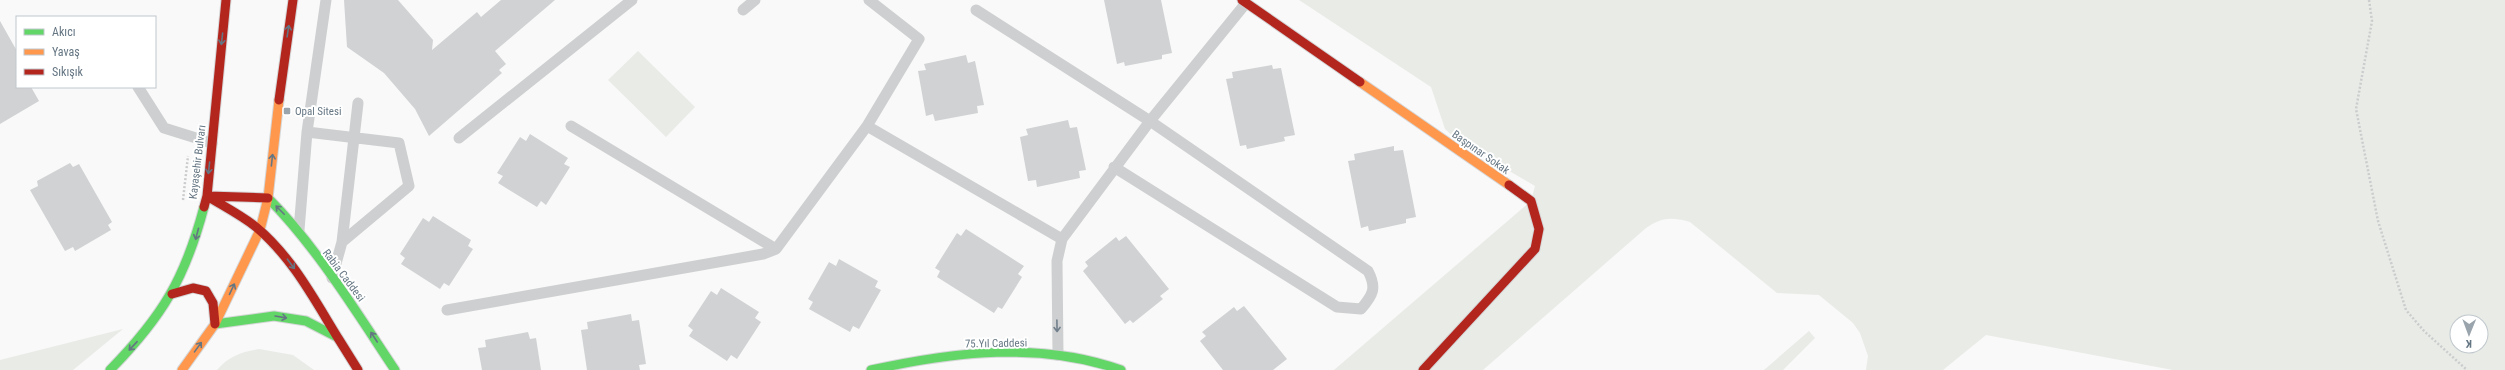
<svg xmlns="http://www.w3.org/2000/svg" width="2505" height="370" font-family="'Roboto Condensed',sans-serif">
<style>
.green{fill:#e8ebe6;fill-rule:evenodd}
.building{fill:#d0d2d3}
.lines{fill:none;stroke-linecap:round;stroke-linejoin:round}
.fast-casing{stroke:#d5d6d7;stroke-width:11}
.slow-casing{stroke:#d5d6d7;stroke-width:11}
.jam-casing{stroke:#d5d6d7;stroke-width:11}
.path{stroke:#cbcccd;stroke-width:2.5;stroke-dasharray:2 2;stroke-linecap:butt}
.lane{stroke:#cecfd0;stroke-width:11}
.fast{stroke:#63d668;stroke-width:9}
.slow{stroke:#ff974d;stroke-width:9}
.jam{stroke:#b3261e;stroke-width:9}
.oneway{stroke:#657683}
.oneway2{stroke:#707f8b}
.poi-dot{fill:#99a4ac;stroke:#fff;stroke-width:1.5}
.labels{text-anchor:middle;stroke-width:4;stroke-linejoin:round;paint-order:stroke}
.poi-label{font-size:11px;fill:#657683;stroke:#fff;text-anchor:start}
.street-label{font-size:11px;fill:#657683;stroke:#fff}
</style>
<rect width="100%" height="100%" fill="#f9f9f9"/>
<path class="green" d="M1299 0H2505V370H2173L1986 335 1943 370H1866L1868 356 1860 333 1853 323 1819 295 1777 293 1690 222C1671 217 1662 217 1646 228L1483 370H1334L1531 201 1535 186 1458 141 1445 129 1431 87ZM2457 322H2481V346H2457Z
M638 51 695 107 666 137 608 80Z
M123 329 73 370H0V360Z
M1809 331 1815 338 1783 370H1764Z
M259 349 293 355 314 370H217C229 356 242 352 259 349Z"/>
<path class="building" d="M344 0H398L433 40 432 50 477 12 481 17 501 0H555L495 51 506 64 499 70 502 73 429 136 415 109 384 73 347 47Z
M1104 0H1161L1172 53 1162 55V59L1125 66 1124 62 1117 64Z
M0 21 17 51V87H31L39 101 0 124Z
M966 55 968 63 975 61 984 105 977 106 978 113 935 121 933 114 926 116 918 71 926 70 924 64Z
M1272 65 1273 69 1281 68 1295 135 1284 137 1285 141 1247 149 1246 145 1240 146 1226 79 1233 78 1232 72Z
M1068 120 1070 128 1077 127 1086 170 1079 171 1080 178 1037 187 1036 180 1028 181 1020 137 1028 135 1026 129Z
M530 134 568 158 564 164 570 167 546 205 541 201 537 207 498 183 503 176 497 173 520 137 526 141Z
M1394 146V151L1403 150 1416 217 1406 219V223L1369 231 1368 226 1361 228 1348 161 1355 160 1354 154Z
M70 163 73 167 79 164 112 222 108 225 111 230 75 251 73 247 65 251 30 190 38 186 37 181Z
M433 216 471 240 468 246 473 249 449 286 444 283 440 289 401 264 405 258 400 254 423 218 429 222Z
M966 229 1024 266 1018 274 1022 277 1002 309 998 307 994 313 937 277 940 271 935 268 957 233 961 236Z
M1126 236 1169 289 1160 296 1163 299 1133 323 1130 320 1125 324 1083 271 1088 266 1085 262 1116 237 1119 241Z
M839 259 878 281 875 287 881 290 859 329 853 326 850 332 809 309 813 302 808 299 829 262 836 266Z
M721 288 759 312 755 318 761 322 737 359 731 355 727 361 689 336 693 330 688 326 711 291 717 295Z
M1244 306 1287 359 1273 370H1223L1200 341 1206 336 1202 332 1234 307 1237 311Z
M631 314 632 321 639 320 646 364 639 365 640 370H587L581 330 588 329 587 322Z
M528 332 530 339 536 338 541 370H482L478 348 486 347 485 340Z"/>
<g class="lines">
<g class="fast-casing">
<path id="fast" d="M268 198C316 246 357 313 395 370
M215 324 274 316 306 321 337 337
M110 370C162 317 185 279 204 207
M871 370C953 352 1040 341 1121 370"/>
</g>
<g class="slow-casing">
<path id="slow" d="M1360 82 1509 185
M182 370 215 324 260 230 268 198 279 100"/>
</g>
<g class="jam-casing">
<path id="jam" d="M1242 0 1360 82
M279 100 293 0
M207 196C223 206 241 215 256 227 292 257 314 299 338 338
M208 196 268 198
M204 207 207 196 226 0
M172 294 193 288 206 291 213 303 215 324
M338 338 358 370
M1423 370 1535 249 1539 229 1531 201 1509 185"/>
</g>
<path class="path" d="M2369 0 2372 21 2356 109 2378 221 2406 310 2424 331 2467 370
M183 200 188 156"/>
<path class="lane" d="M869 0 919 39 867 126 1062 239
M743 10 755 0
M976 10 1150 121 1246 3
M138 87 164 128 212 143
M571 126 776 249
M307 132 399 143 409 186 342 242
M459 138 632 0
M299 230 307 132 326 0
M332 278 342 242 358 103
M447 310 763 254 776 249 867 126
M1058 355 1057 261 1062 239 1150 121 1368 271C1377 288 1373 295 1361 309L1337 307 1114 167"/>
<use href="#fast" class="fast"/>
<use href="#slow" class="slow"/>
<use href="#jam" class="jam"/>
</g>
<defs><path id="oneway-shaft" d="M-6 0H5M1.5-3L5.5 0L1.5 3" fill="none" stroke-width="1.6" stroke-linecap="round" stroke-linejoin="round"/></defs>
<g class="oneway">
<use href="#oneway-shaft" transform="translate(288 31) rotate(-81)"/>
<use href="#oneway-shaft" transform="translate(222 39) rotate(96)"/>
<use href="#oneway-shaft" transform="translate(272 160) rotate(-84)"/>
<use href="#oneway-shaft" transform="translate(209 168) rotate(96)"/>
<use href="#oneway-shaft" transform="translate(280 210) rotate(-135)"/>
<use href="#oneway-shaft" transform="translate(197 234) rotate(105)"/>
<use href="#oneway-shaft" transform="translate(291 264) rotate(53)"/>
<use href="#oneway-shaft" transform="translate(232 289) rotate(-65)"/>
<use href="#oneway-shaft" transform="translate(281 317) rotate(10)"/>
<use href="#oneway-shaft" transform="translate(374 337) rotate(-123)"/>
<use href="#oneway-shaft" transform="translate(133 346) rotate(133)"/>
<use href="#oneway-shaft" transform="translate(198 347) rotate(-54)"/>
</g>
<use class="oneway2" href="#oneway-shaft" transform="translate(1057 326) rotate(89)"/>
<rect class="poi-dot" x="283" y="107" width="8" height="8" rx="2"/>
<g class="labels">
<g class="poi-label">
<text x="295" y="115">Opal Sitesi</text>
</g>
<g class="street-label">
<text transform="translate(1481 152) rotate(35)" y="4">Başpınar Sokak</text>
<text transform="translate(197 162) rotate(-83)" y="4">Kayaşehir Bulvarı</text>
<text transform="translate(344 275) rotate(53)" y="4">Rabia Caddesi</text>
<text transform="translate(996 343) rotate(-1)" y="4">75.Yıl Caddesi</text>
</g>
</g>
<rect x="16" y="16" width="140" height="72" fill="#ffffff" stroke="#c1c8cd"/>
<rect x="24" y="29" width="20" height="6" fill="#63d668" stroke="#c1c8cd"/>
<text x="52" y="36" font-size="12" fill="#657683">Akıcı</text>
<rect x="24" y="49" width="20" height="6" fill="#ff974d" stroke="#c1c8cd"/>
<text x="52" y="56" font-size="12" fill="#657683">Yavaş</text>
<rect x="24" y="69" width="20" height="6" fill="#b3261e" stroke="#c1c8cd"/>
<text x="52" y="76" font-size="12" fill="#657683">Sıkışık</text>
<g transform="translate(2469 334) rotate(181)"><circle r="19" fill="#ffffff" stroke="#c1c8cd"/>
<path d="M0-3L7 15L0 10L-7 15Z" fill="#99a4ac"/>
<text y="-6" font-size="11" font-weight="bold" text-anchor="middle" fill="#657683">K</text>
</g>
</svg>
